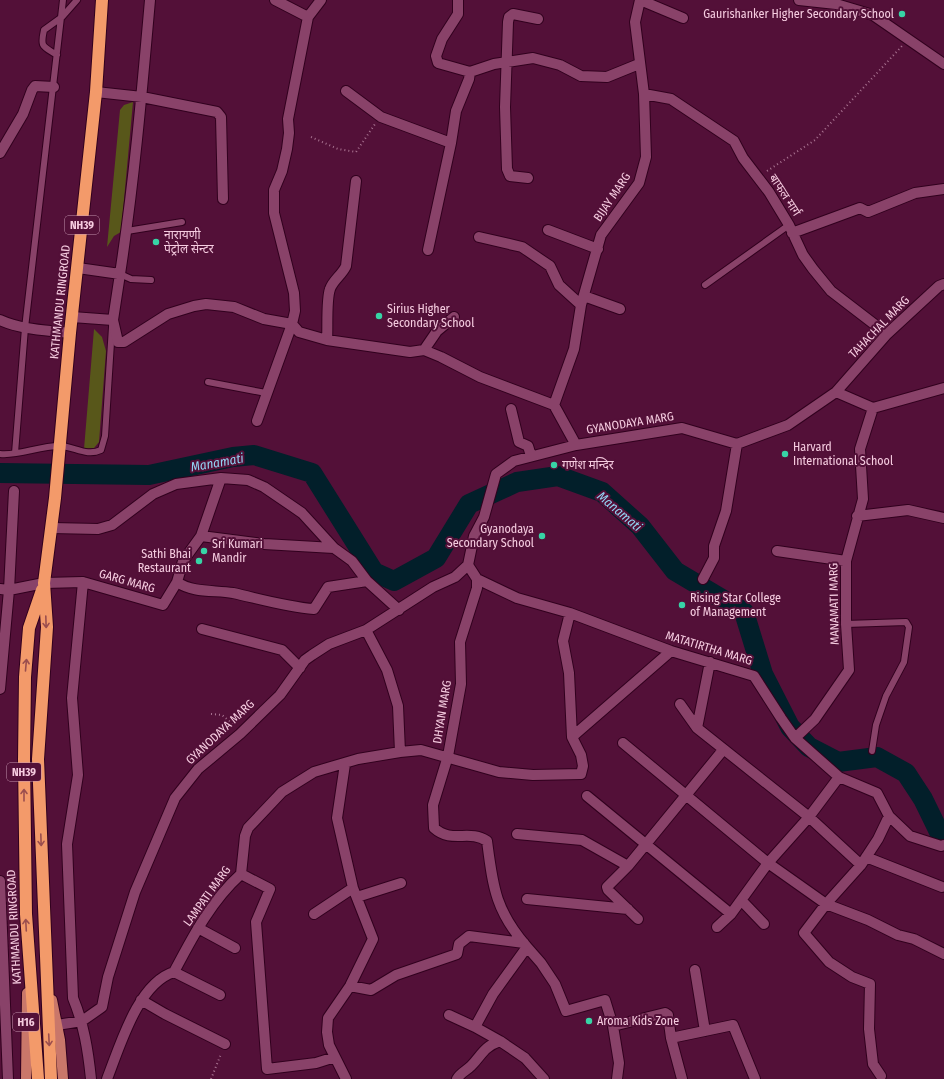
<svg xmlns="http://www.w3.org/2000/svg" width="944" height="1079" font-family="'Fira Sans Condensed','Noto Sans Devanagari',sans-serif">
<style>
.green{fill:#58571a}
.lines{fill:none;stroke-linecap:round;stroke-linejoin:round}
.river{stroke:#021f2a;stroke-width:20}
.lane-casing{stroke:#31001e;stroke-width:8}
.street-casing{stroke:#31001e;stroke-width:12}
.primary-casing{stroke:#31001e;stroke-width:12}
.highway-casing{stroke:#31001e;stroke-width:14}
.path{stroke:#a97391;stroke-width:2;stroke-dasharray:1 3;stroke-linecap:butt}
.lane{stroke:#894269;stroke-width:6}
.street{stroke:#894269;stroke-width:10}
.primary{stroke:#c9776a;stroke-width:10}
.highway{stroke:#f39a6a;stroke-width:12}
.oneway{stroke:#9b4e4e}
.poi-dot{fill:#37d4a6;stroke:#531038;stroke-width:1.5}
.labels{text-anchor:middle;stroke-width:4;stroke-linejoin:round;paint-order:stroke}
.shield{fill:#531038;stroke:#c594ae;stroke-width:1}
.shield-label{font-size:11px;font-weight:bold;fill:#f6cce0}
.poi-label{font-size:12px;fill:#f6cce0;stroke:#531038;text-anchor:start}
.street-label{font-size:12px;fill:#f6cce0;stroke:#531038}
.water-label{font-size:13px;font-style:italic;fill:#92d5f4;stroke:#531038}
</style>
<rect width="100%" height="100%" fill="#531038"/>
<path class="green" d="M133 102 121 232 114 236 107 247 120 110 124 105Z
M94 329 102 337 106 351 99 442 94 448 84 449Z"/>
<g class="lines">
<path class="river" d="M0 473 149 475 233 457 254 455 312 473 374 572 394 581 436 558 469 504 517 482 558 476 602 492 640 526 675 571 744 612 763 674 790 727 809 747 838 762 877 757 906 773 923 799 941 836H944"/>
<g class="lane-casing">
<path id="lane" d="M57 55C43 46 40 48 44 30L62 17 77 0
M127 231 182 222
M120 274 131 279 151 280
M705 285 789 225
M208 382 266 393
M15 453 25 328 63 0
M0 454C19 456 39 446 59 446 74 446 86 457 101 450L105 436 112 327
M846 624 906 622 909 627 904 662 886 696 876 725 872 751"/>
</g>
<g class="street-casing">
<path id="street" d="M275 0 308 17
M458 0V14L442 39 436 56 438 63 470 72 494 64 533 58 560 65 581 76 607 77 639 64
M640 0 683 18
M799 0 836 4 873 15 944 64
M346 91 381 117 451 143
M96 92 142 97 217 112 221 117 223 199
M644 94 671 99 734 141 743 158 769 192 789 225 803 255 813 269 831 291 887 334
M0 153 23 114 32 90 35 86 54 87
M528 178 510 176 507 169 505 107 508 22 509 17 513 14 538 19
M548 230 598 249
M792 233 860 208 868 212 915 193 944 189
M479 237 522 247 550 266 559 285 581 305
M428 250 451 143 456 111 469 79 470 72
M78 268 120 274C134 183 142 91 150 0
M584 296 620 309
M72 317 113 320 118 342H124L168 314 194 306 206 304 234 307 264 319 292 324 299 332 327 340 410 352 424 350
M454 317 437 331 424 350 441 357 480 377 554 405
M0 320C22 330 47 330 70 333
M113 320 120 274
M327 340C328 328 326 300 330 289 333 280 342 275 346 266L356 181
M836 392 887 334 939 286 944 284
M511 409 519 442 528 446 531 456
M257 421 292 324 295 311 294 293 274 213V190L282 171 287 149 289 133 288 119 308 17 321 0
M576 445 554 405 574 349 581 305 601 235 639 183 646 157 644 94 635 22 640 0
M857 516 908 510 944 518
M52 528 98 529 112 525 153 494 176 484 221 478 248 480 264 487 302 513 334 548
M201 536 221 478
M777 551 846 561
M468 565 477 579 517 598 570 613 671 651 754 676 781 718 795 738 839 777 877 793 889 816 910 836 941 846 944 845
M477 579V588L460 642 461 684 448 756 433 805 434 828C452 844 469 829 487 841 493 887 495 910 527 947
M703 579 714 558V546L726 511 737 444
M83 582 72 698 78 775 67 844 73 998C84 1025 88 1050 91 1079
M177 582C193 593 214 590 233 593 260 599 287 607 314 609L328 587 367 581
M0 589 9 590 44 583 83 582 163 605 177 582 183 561 201 536 264 544 334 548 352 561 367 581 399 610
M202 629 282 650 300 668
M366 630 387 670 398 706 400 752
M0 689 9 590 14 491
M680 704 697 728 809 817 861 865
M697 728 710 662
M572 737 671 651
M795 738 815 719 849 670 846 624V561L863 499 860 449 873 408
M623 743 768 863 826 904 868 920 898 935 914 939 944 954
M345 764 337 818 353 888 373 939 350 986 328 1018 327 1032 329 1045 346 1079
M587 796 731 914
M517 834 582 840 628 866
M866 857 942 887
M241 874 270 889 256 922 267 1069 316 1063 335 1057
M0 881 8 1079
M357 897 401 883
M527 899 628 909
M742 901 764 924
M314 914 353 888
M638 919 608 890 607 887 628 866 723 750
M717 927 731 914 768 863 809 817 839 777
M198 928 235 948
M695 970 705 1031
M174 972 220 995
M350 986 371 990 396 975 457 954 459 944 469 936 524 943
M141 1000 165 1014 225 1044
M449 1015 475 1027 493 994 527 947 541 963 555 984 566 1011 605 1000 613 1026 665 1013 668 1015 671 1038 682 1079
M57 1025 82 1021 102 1007 108 977 135 892 175 798 198 769 240 734 280 695 305 660 312 655 329 644 366 630 433 587 455 577 468 565 474 536 484 517 496 474 514 461 576 445 682 428 737 444 788 425 836 392 873 408 944 388
M613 1026 619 1063 617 1079
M475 1027 500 1041
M671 1038 733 1025 755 1079
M881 1076 873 1064 869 1029 870 984 852 977 829 962 804 933 826 904 861 865 878 839 889 816
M107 1079C120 1046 138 983 174 972 193 936 211 901 241 874L245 836 248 828 282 792 314 772 358 759 400 752 421 750 499 772 533 775 581 774 583 766 581 755 572 737 569 673 563 641 570 613
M457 1079C460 1073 466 1071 471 1066 482 1055 483 1047 500 1041L525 1058 544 1079"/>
</g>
<g class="primary-casing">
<path id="primary" d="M52 1000 60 1040 63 1079
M26 1079 27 993"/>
</g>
<g class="highway-casing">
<path id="highway" d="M38 1079 26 914 24 760 25 677 29 628 42 590
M51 1079 38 759 47 627 44 583 55 498 70 333 96 92 102 0"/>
</g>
<path class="path" d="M311 137 338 149 356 152 375 124
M767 171 815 140 902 46
M211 714 222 715 235 726
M211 1079 221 1054"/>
<use href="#lane" class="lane"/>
<use href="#street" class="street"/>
<use href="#primary" class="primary"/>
<use href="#highway" class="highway"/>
</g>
<defs><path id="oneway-shaft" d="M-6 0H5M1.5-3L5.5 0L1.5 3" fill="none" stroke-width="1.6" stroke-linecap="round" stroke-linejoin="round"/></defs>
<g class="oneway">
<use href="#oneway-shaft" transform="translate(46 622) rotate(88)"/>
<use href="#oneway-shaft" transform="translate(26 665) rotate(-85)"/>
<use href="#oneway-shaft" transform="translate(24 795) rotate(-90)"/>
<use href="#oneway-shaft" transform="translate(41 840) rotate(88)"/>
<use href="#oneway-shaft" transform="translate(26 925) rotate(-93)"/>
<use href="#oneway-shaft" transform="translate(49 1040) rotate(87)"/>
</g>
<g class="poi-dot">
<circle cx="902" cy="14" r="4"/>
<circle cx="156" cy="242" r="4"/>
<circle cx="379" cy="316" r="4"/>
<circle cx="785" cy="454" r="4"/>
<circle cx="554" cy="465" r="4"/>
<circle cx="542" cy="536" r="4"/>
<circle cx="204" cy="551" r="4"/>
<circle cx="199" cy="561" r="4"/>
<circle cx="682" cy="605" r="4"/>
<circle cx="589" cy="1021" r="4"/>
</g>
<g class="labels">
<g class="shield">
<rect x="65" y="216" width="34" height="18" rx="3"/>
<rect x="7" y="763" width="34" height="18" rx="3"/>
<rect x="13" y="1013" width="26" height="18" rx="3"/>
</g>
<g class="shield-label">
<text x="82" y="229">NH39</text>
<text x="24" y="776">NH39</text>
<text x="26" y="1026">H16</text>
</g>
<g class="poi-label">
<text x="894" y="18" text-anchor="end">Gaurishanker Higher Secondary School</text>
<text x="164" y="239">नारायणी<tspan x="164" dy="14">पेट्रोल सेन्टर</tspan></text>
<text x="387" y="313">Sirius Higher<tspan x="387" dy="14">Secondary School</tspan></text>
<text x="793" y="451">Harvard<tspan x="793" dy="14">International School</tspan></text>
<text x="562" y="469">गणेश मन्दिर</text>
<text x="534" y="533" text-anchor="end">Gyanodaya<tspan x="534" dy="14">Secondary School</tspan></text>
<text x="212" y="548">Sri Kumari<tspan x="212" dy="14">Mandir</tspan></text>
<text x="191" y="558" text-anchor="end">Sathi Bhai<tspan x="191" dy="14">Restaurant</tspan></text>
<text x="690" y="602">Rising Star College<tspan x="690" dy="14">of Management</tspan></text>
<text x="597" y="1025">Aroma Kids Zone</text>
</g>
<g class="street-label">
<text transform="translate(785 195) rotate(57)" y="4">बाफल मार्ग</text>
<text transform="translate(612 197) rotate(-56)" y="4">BIJAY MARG</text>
<text transform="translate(60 302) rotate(-84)" y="4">KATHMANDU RINGROAD</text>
<text transform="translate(879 327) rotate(-46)" y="4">TAHACHAL MARG</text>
<text transform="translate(630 423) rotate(-9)" y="4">GYANODAYA MARG</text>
<text transform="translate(127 581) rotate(16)" y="4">GARG MARG</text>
<text transform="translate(834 604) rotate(-91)" y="4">MANAMATI MARG</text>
<text transform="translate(709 648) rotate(17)" y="4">MATATIRTHA MARG</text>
<text transform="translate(442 712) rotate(-81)" y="4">DHYAN MARG</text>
<text transform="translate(220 732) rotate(-43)" y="4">GYANODAYA MARG</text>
<text transform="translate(207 896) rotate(-54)" y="4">LAMPATI MARG</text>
<text transform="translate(14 927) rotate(-93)" y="4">KATHMANDU RINGROAD</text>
</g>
<g class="water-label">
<text transform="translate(217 462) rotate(-10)" y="5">Manamati</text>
<text transform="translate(620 511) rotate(40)" y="5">Manamati</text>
</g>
</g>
</svg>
